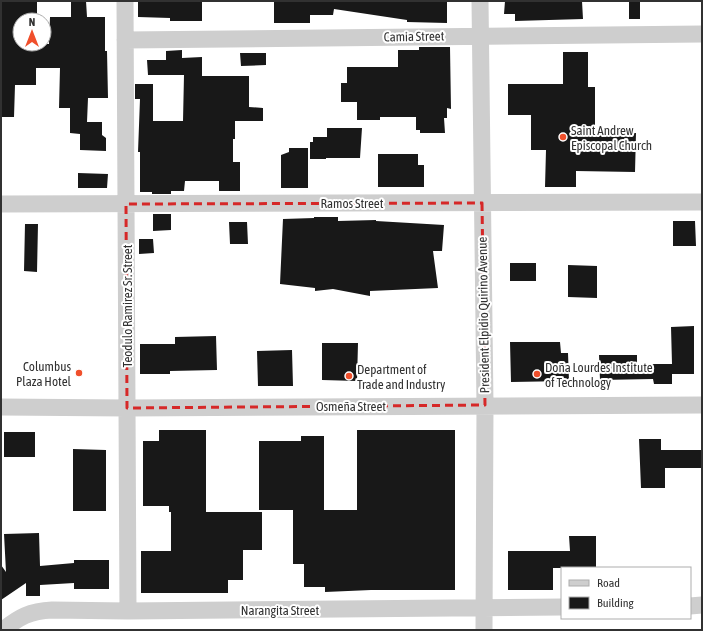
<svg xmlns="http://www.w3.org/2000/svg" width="703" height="631" font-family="'Asap Condensed',sans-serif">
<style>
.building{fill:#181818}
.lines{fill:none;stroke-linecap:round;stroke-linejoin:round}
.minor{stroke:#cecece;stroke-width:17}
.marked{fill:none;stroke:#d62828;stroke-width:3;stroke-dasharray:8 5;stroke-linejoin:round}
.poi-dot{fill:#f04f2b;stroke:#fff;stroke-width:1.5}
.labels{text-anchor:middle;stroke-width:4;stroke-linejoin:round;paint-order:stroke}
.street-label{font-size:13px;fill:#313131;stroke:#fff}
.poi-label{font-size:13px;fill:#313131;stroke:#fff;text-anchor:start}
</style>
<rect width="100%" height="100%" fill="#fff"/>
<path class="building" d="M1 1H37V20H20V44H49L50 17H71V1H86L87 17H105V51H107L108 98H88L87 122H102V135L106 138V151L80 150V134L70 133V108H59L60 68H36V85H15L14 117H1Z
M138 1H202V21H170V18L138 17Z
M274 1H447V23L407 22V20L334 9 333 15H310V23H274Z
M505 1H582L583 19 515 21V14H504Z
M629 1H640V19H629Z
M419 47H450L451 109 447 108V118H444L445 133H420V130H416V117H380V120H357V102H341V83H347V67H398V50H419Z
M182 50V58L202 57V76H249V107L263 108V121H235V139H233V162H240V191H219V181H185L184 191H171V194H152V192H140V152H138L140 99H135V84H153V121H183L184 75H148L147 60H166V51Z
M563 52H588V87H595V133H636L635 172 576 171V187H545L546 150H531V115H508V84H563Z
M240 53H266V65L241 66Z
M327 128H362L360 158H326V159H310V142H313V137H327Z
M289 148H308V188H281V155L289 152Z
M378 154H418V165H424V187H378Z
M78 173 108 174 107 188H78Z
M153 214H171V230L153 231Z
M314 217H338V221L376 220V221L444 225 442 251H433L438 288 370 291V296L333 289 315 291V288L280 284 283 219 314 218Z
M673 221H695L696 246H673Z
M229 222H247L248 244H230Z
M25 224H38L37 272 24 271Z
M139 239H153L154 253 139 254Z
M510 263H536V281H510Z
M568 265 597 266V298L568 297Z
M694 326V374H672V384H654L653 379 600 380 599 355H637V364H672L671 327Z
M216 336 217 370 170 371V374H140V344H175V337Z
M510 342H560L561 353H568L569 381 511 382Z
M322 343H358L357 381 322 380Z
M292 350 293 386H258L257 351Z
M159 430H206V512H262V550H243V580H228V593H141V551H171V512H169V506H143V441H159Z
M357 430H455V590H371L325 592V587H304V564H293V510H259V441H301V436H324V510H357Z
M4 432H35V457H4Z
M639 439H661V450H702V468H665V488H641Z
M73 449 106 450V511H73Z
M39 533 40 566 74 563V560H109V589H74V583L40 585V596H26V583L1 600V565L6 572 4 534Z
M569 536H596V568H553V590H508V551H570Z"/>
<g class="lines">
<path class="minor" d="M125 1 128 611
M480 1 485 405 484 630
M125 40 702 34
M1 204 702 202
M1 407 127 408 702 405
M690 606 702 605
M3 630C19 617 30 611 52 610L128 611 562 607"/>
</g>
<path class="marked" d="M482 203 485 405 127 408 126 204Z"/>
<g class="poi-dot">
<circle cx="563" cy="137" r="4"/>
<circle cx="79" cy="373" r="4"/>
<circle cx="537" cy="374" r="4"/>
<circle cx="349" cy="376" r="4"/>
</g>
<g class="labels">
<g class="street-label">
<text transform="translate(414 36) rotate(-1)" y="5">Camia Street</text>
<text x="352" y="208">Ramos Street</text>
<text transform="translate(127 306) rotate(-90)" y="5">Teodulo Ramirez Sr. Street</text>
<text transform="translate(483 315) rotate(-91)" y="5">President Elpidio Quirino Avenue</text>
<text x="351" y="411">Osmeña Street</text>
<text x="280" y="615">Narangita Street</text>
</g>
<g class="poi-label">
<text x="571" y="135">Saint Andrew<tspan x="571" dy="15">Episcopal Church</tspan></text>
<text x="71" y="371" text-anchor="end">Columbus<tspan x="71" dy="15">Plaza Hotel</tspan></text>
<text x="545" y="372">Doña Lourdes Institute<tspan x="545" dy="15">of Technology</tspan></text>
<text x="357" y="374">Department of<tspan x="357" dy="15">Trade and Industry</tspan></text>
</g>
</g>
<rect width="703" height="631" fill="none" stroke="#313131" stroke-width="4"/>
<rect x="561" y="567" width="130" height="52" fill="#ffffff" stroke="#adadad"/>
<rect x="569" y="580" width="20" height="6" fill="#cecece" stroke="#adadad"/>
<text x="597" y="587" font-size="12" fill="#313131">Road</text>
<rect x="569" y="597" width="20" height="12" fill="#181818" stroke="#adadad"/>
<text x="597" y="607" font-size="12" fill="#313131">Building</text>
<g transform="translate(32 32)"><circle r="19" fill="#ffffff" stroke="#adadad"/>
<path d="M0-3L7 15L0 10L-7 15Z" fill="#f04f2b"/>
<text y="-6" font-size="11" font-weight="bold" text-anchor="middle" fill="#313131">N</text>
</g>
</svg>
